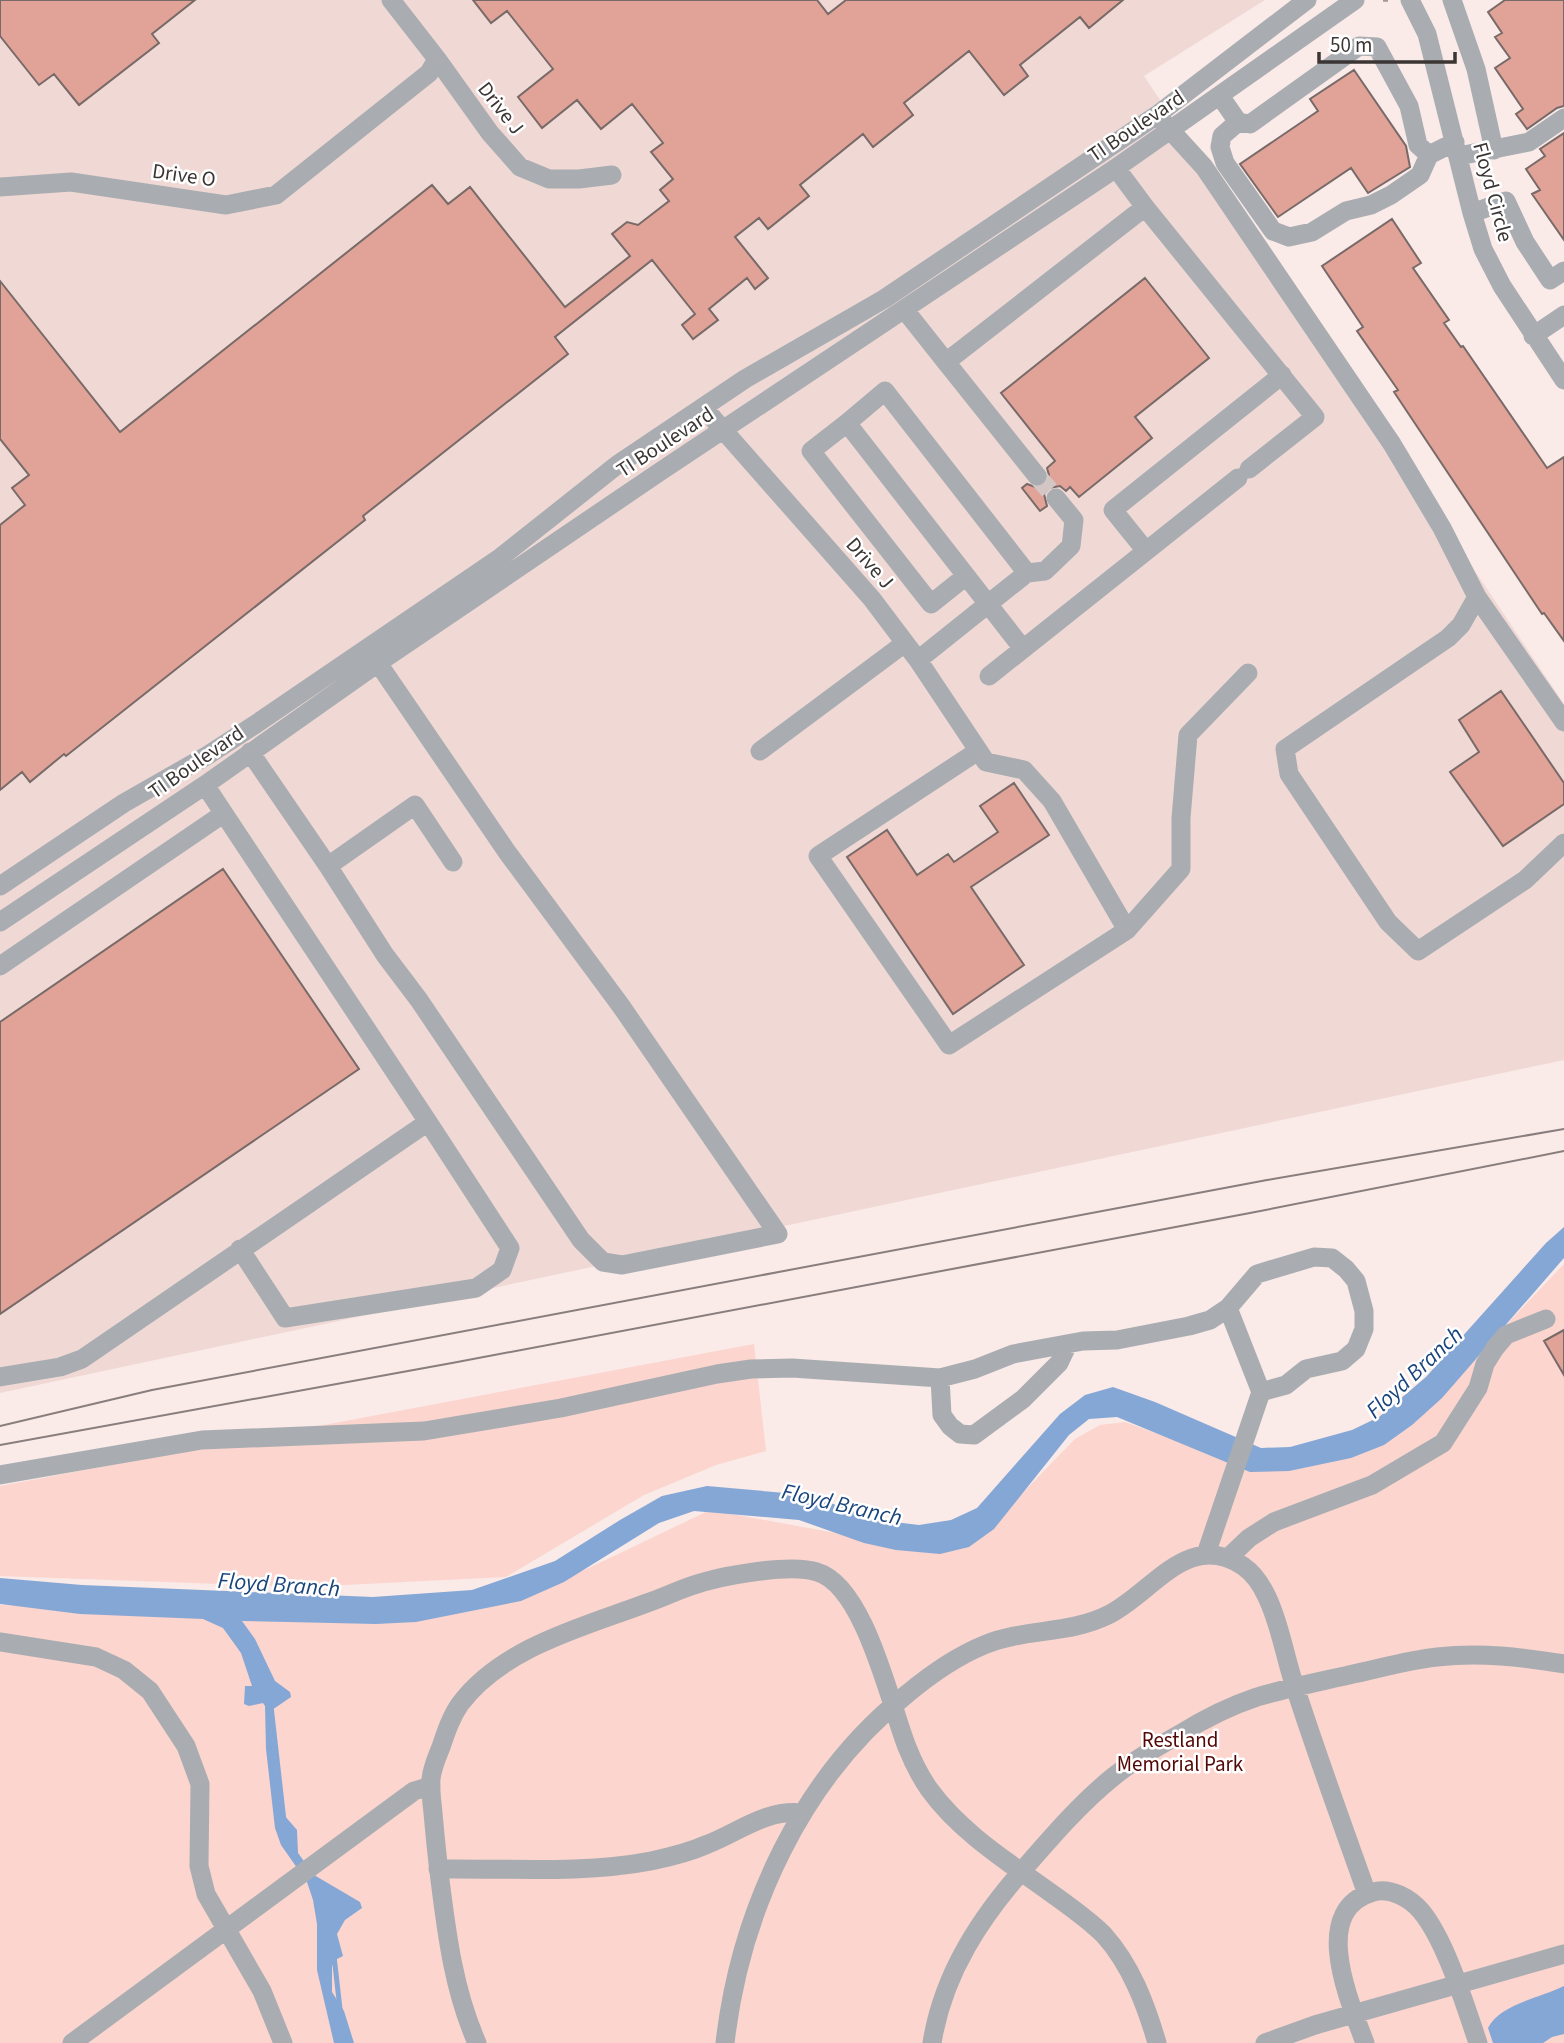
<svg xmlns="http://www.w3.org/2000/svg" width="1564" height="2043" font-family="'Source Sans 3',sans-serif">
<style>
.built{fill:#f0d9d5}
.green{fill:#fbd5ce}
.water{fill:#85a7d5}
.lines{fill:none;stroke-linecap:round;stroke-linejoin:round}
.stream{stroke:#85a7d5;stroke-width:5}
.building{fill:#e1a398;stroke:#776a68;stroke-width:2}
.minor-tunnel{stroke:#d4c6c4;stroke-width:19;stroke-dasharray:19 10;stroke-linecap:butt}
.path{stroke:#a39896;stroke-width:3.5;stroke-dasharray:5 5;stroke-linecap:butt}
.minor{stroke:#a9adb1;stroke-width:19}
.tram{stroke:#887e7d;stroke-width:2}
.labels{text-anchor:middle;stroke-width:5;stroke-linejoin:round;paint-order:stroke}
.street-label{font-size:21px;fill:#3b3534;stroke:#fff}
.park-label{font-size:21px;fill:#520704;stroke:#fff}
.water-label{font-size:23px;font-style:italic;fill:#19457d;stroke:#fff}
</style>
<rect width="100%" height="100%" fill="#faeae8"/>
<path class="built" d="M0 0H1265L1144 76 1564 704V1060L0 1393Z"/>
<path class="green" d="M1564 1264V2043H0V1605L393 1620 488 1604 589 1568 710 1510 923 1549 976 1541 1075 1439 1100 1425 1125 1422 1261 1471 1427 1408Z
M754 1344 766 1451 716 1465 644 1495 506 1577 304 1587 0 1576V1486Z"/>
<path class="water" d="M1564 1227V1258L1442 1398 1412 1425 1384 1445 1351 1458 1289 1471 1250 1472 1117 1417 1089 1419 1069 1435 994 1529 969 1547 940 1554 896 1550 864 1543 799 1520 694 1511 659 1523 564 1582 521 1601 416 1622 376 1624 242 1621 255 1639 275 1681 290 1692 291 1697 272 1710 271 1725 280 1803 284 1815 297 1830 298 1853 314 1875 360 1902 362 1908 345 1920 337 1934 343 1956 337 1959 332 1966V1992L344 2011 354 2043H334L317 1970V1924L313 1900 307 1882 281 1845 275 1828 266 1749 265 1706 263 1703 249 1706 244 1704 245 1686H252L241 1653 223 1628 203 1619 80 1614 0 1604V1578L82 1585 373 1597 472 1590 555 1561 620 1520 662 1496 707 1486 808 1495 878 1520 919 1525 951 1520 977 1508 1060 1414 1085 1395 1113 1387 1155 1402 1261 1448 1290 1447 1352 1430 1379 1417 1426 1377 1546 1243Z
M1564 1986V2034L1552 2037 1543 2043H1493L1488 2028C1500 2004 1540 1998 1564 1986Z"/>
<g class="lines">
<path class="stream" d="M271 1706 284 1821
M334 1956 340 2009"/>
</g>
<path class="building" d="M0 0H195L152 34 159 43 79 105 54 74 39 85 0 36Z
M473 0H817L828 14 846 0H1123L1089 28 1080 17 1020 65 1028 76 1004 95 969 51 904 103 913 115 873 147 863 134 800 185 809 196 768 229 759 218 735 237 768 278 755 289 747 278 709 309 718 320 693 339 682 325 695 314 652 260 555 337 568 354 363 516 365 520 66 756 64 754 30 782 22 772 0 790V525L25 505 12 488 29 475 0 439V281L120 432 432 185 448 204 470 187 565 307 630 256 612 234 627 222 638 225 669 201 660 190 673 179 651 152 663 143 632 104 601 129 577 100 542 128 518 97 553 69 507 11 491 23Z
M1505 0H1564V106L1557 108 1527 129 1516 114 1523 109 1495 68 1510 58 1495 37 1502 33 1488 12Z
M1354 70 1406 146 1410 167 1368 193 1351 168 1278 217 1240 164 1318 111 1310 99Z
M1564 133V240L1532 194 1540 190 1526 169 1545 156 1540 149Z
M1392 219 1421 263 1413 268 1449 320 1444 323 1461 347 1463 346 1547 468 1564 457V641L1544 613 1542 614 1394 392 1398 390 1357 331 1363 327 1322 266Z
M1145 278 1209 358 1135 417 1152 438 1079 497 1070 487 1066 491 1060 486 1049 488 1044 494 1047 506 1040 511 1022 488 1027 484 1038 488 1045 485 1049 475 1047 468 1055 461 1001 393Z
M1501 691 1564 783V804L1503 846 1450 772 1479 752 1459 720Z
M1014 783 1049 835 971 887 1024 965 953 1014 847 857 887 830 917 875 948 854 954 862 998 832 980 806Z
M223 869 359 1069 0 1314V1022Z
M1564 1330V1375L1544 1341Z"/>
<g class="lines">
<path class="minor-tunnel" d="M1037 476 1056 498"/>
<path class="path" d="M1383 0H1388"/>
<path class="minor" d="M391 0 437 59 490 133 520 167 549 179H579L612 175
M1410 0 1427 34 1472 213 1483 249 1502 286 1564 380
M1452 0 1476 69 1494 150
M1220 96 1238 122 1250 124 1359 46 1377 47 1409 106 1418 145 1429 155 1455 142
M1162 121 1204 167 1392 444 1442 528 1477 597 1461 625 1448 638 1285 749 1289 774 1388 922 1418 951 1525 880 1564 843
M1238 122 1222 136 1220 147 1225 163 1273 231 1289 237 1312 232 1346 211 1371 205 1391 195 1420 175 1429 155
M1459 156 1529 142 1564 118
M1116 168 1145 207
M0 187 71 182 226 205 276 195 429 73 437 59
M1472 213 1506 201 1525 242 1550 280 1564 271
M904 309 946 362 1145 207 1315 417 1249 469
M1533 336 1564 315
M946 362 1037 476
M703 407 872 599 918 660 986 762 1024 770 1052 801 1127 930 949 1045 818 856 978 751
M847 423 811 451 931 604 966 576
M1146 551 1113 510 1282 375
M1027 573 1045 571 1071 546 1074 520 1056 498
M1477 597 1564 722
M918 660 988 604 847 423 885 391 1027 573 988 604 1023 649 1238 478
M989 676 1023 649
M760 751 905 643
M250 752 328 866 415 805 453 862
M328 866 385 955 419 1000 581 1240 603 1262 622 1265 778 1234 621 1006 507 852 378 663
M0 886 124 803 208 755 256 724 501 557 617 465 745 379 884 299 1157 115 1307 0
M0 922 205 785 378 663 658 473 1116 168 1355 0
M1127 930 1181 869V818L1188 735 1248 673
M0 966 223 814
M240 1249 285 1318 476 1288 502 1270 510 1248 428 1122
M0 1377 60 1367 82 1359 428 1122 205 785
M940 1378 942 1415 950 1426 960 1434 974 1435 1023 1399 1059 1363 1068 1344
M0 1475 202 1440 424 1431 561 1408 717 1374 751 1369 792 1368 940 1378 975 1369 1013 1354 1083 1341 1117 1340 1189 1326 1210 1320 1228 1308
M1206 1554 1261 1392 1286 1385 1306 1369 1342 1361 1356 1349 1364 1329V1311L1356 1281 1346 1269 1332 1258 1314 1257 1257 1274 1228 1308 1261 1392
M1228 1558 1249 1538 1274 1522 1372 1485 1443 1443 1478 1388 1485 1364 1495 1348 1506 1335 1546 1319
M0 1642 96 1657 124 1670 150 1691 186 1746 200 1784 199 1866 206 1894 262 1991 283 2043
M438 1869C507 1868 584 1874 651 1861 670 1857 690 1852 708 1844 739 1832 766 1809 802 1813
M72 2043 414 1791 431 1786
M477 2043C454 1991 447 1936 440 1880 437 1857 435 1835 433 1813 432 1802 430 1790 431 1779 432 1768 437 1757 441 1747 446 1732 451 1717 460 1704 503 1647 583 1627 647 1603 662 1598 676 1591 691 1586 719 1576 790 1563 817 1572 865 1586 890 1704 907 1747 913 1762 920 1776 929 1789 960 1832 1008 1862 1051 1893 1069 1906 1088 1919 1104 1935 1131 1965 1146 2005 1157 2043
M725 2043C740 1911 802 1777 907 1694 931 1674 955 1657 984 1645 1025 1628 1069 1635 1110 1614 1154 1591 1188 1530 1243 1566 1253 1573 1262 1586 1267 1597 1281 1626 1285 1659 1296 1690 1318 1758 1343 1826 1367 1894
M932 2043C943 1973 982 1915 1028 1864 1055 1833 1082 1802 1113 1777 1134 1760 1157 1747 1180 1734 1204 1719 1230 1706 1257 1697 1287 1688 1318 1682 1349 1675 1378 1669 1408 1660 1437 1657 1480 1652 1522 1657 1564 1664
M1265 2043 1315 2025 1564 1954
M1365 2043C1350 2002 1309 1910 1373 1892 1390 1887 1410 1898 1421 1911 1446 1941 1465 2005 1478 2043"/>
<path class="tram" d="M0 1426 152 1390 1267 1180 1564 1129
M0 1445 452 1363 1250 1213 1564 1151"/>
</g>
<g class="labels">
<g class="street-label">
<text transform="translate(501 108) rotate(52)" y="7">Drive J</text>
<text transform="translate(1136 126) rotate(-34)" y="7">TI Boulevard</text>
<text transform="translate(184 175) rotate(8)" y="7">Drive O</text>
<text transform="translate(1493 192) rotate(75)" y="7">Floyd Circle</text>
<text transform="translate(665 442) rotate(-33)" y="7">TI Boulevard</text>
<text transform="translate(870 563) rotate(49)" y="7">Drive J</text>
<text transform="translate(196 762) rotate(-35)" y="7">TI Boulevard</text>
</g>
<g class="park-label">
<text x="1180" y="1747">Restland<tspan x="1180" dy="24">Memorial Park</tspan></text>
</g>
<g class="water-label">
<text transform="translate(1414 1372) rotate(-43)" y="8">Floyd Branch</text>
<text transform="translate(842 1504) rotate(13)" y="8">Floyd Branch</text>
<text transform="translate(279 1584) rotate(4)" y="8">Floyd Branch</text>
</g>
</g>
<path d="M1319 52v10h136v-10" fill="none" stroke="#3b3534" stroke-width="3.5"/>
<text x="1330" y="52" font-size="21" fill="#3b3534" stroke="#ffffff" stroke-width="5" paint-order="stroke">50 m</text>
</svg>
